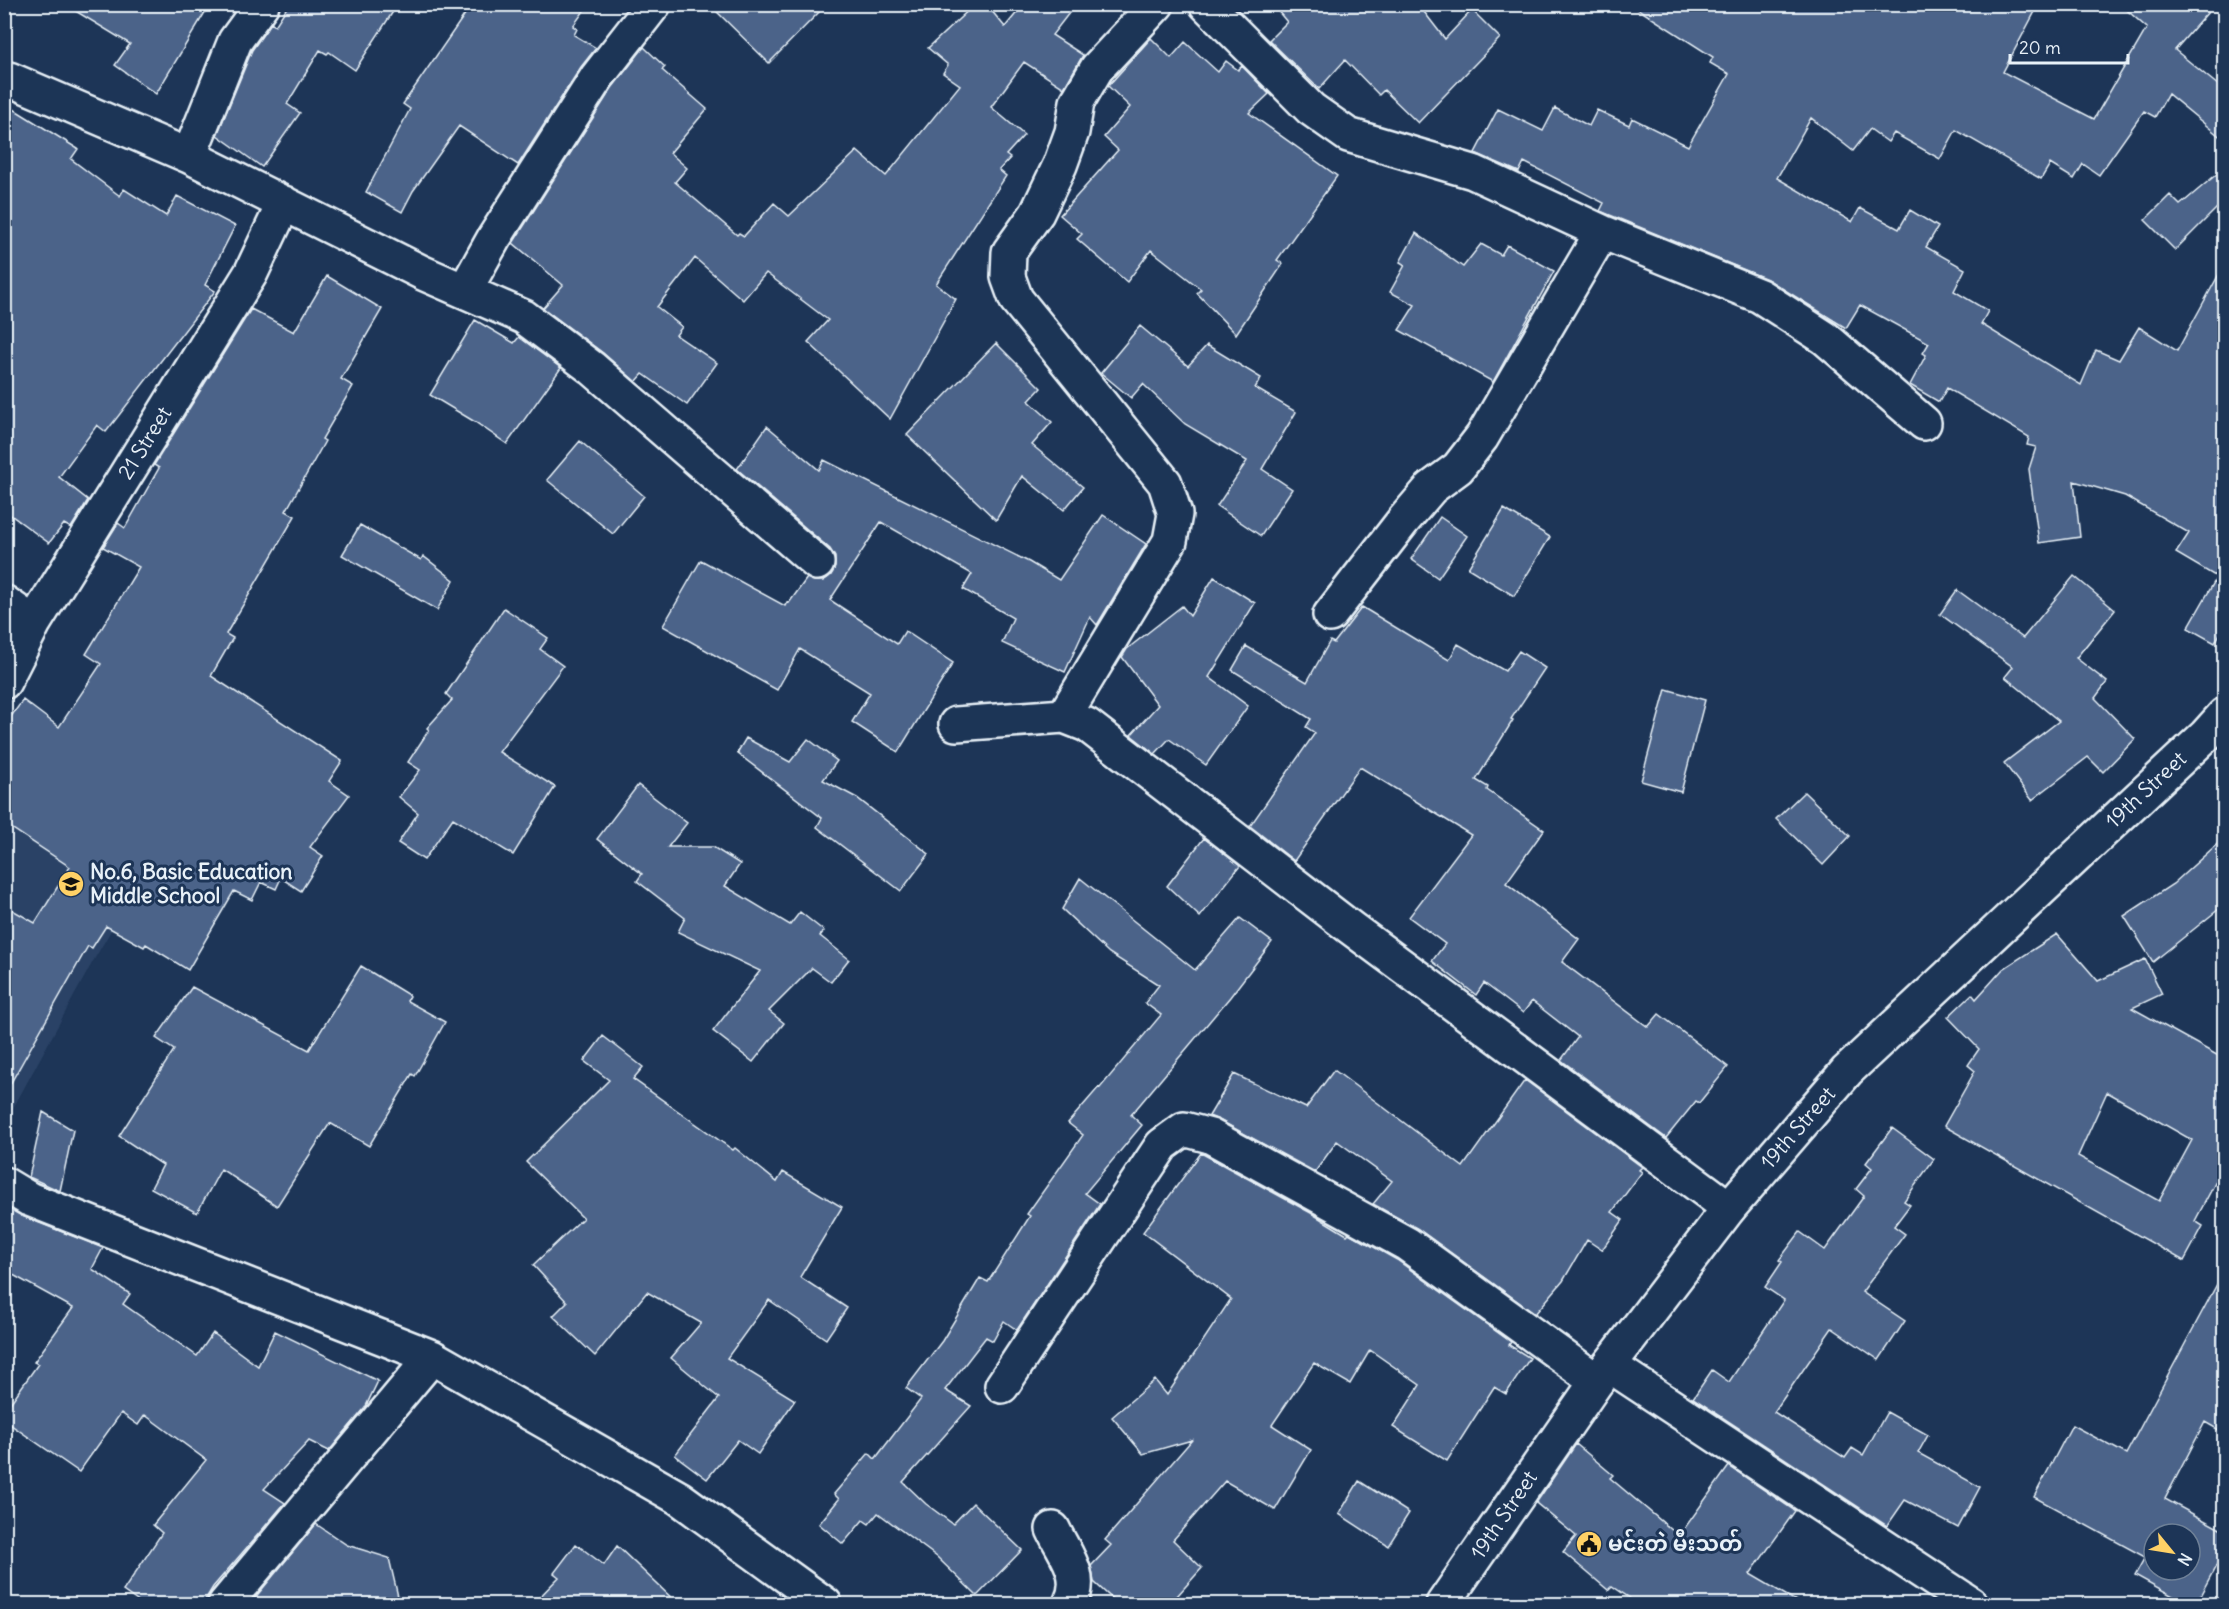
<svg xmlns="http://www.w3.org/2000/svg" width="2229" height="1609" font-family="Delius,'Noto Sans Myanmar',sans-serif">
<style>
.built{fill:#2b4366}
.building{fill:#4b6389;stroke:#e8f1f8;stroke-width:1.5;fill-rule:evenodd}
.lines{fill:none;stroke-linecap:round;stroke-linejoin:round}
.street-casing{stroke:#e8f1f8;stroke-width:38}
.secondary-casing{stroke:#e8f1f8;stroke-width:38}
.street{stroke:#1d3557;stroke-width:33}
.secondary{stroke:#1d3557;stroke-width:33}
.labels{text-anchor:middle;stroke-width:6;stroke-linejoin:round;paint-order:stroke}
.street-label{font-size:21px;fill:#e8f1f8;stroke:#1d3557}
.poi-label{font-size:21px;font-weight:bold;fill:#e8f1f8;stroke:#1d3557;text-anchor:start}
</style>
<rect width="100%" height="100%" fill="#1d3557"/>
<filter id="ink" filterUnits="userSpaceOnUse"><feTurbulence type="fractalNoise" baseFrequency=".0167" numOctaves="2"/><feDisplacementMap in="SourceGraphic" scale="12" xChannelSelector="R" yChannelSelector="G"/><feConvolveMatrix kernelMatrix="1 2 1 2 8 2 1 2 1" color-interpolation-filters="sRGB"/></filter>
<g filter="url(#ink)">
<path class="built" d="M5 742 199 780 92 963 5 1123Z"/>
<path class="building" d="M64 4H210L156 94 115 65 130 44Z
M289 4H398L355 70 329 52 327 54 320 50 287 104 300 113 262 167 217 135 252 50 271 23 275 26Z
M472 4H589L573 26 577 29 574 35 596 48 581 67 518 165 459 126 413 191 402 212 366 192 410 109 403 104Z
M709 4H827L769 63Z
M975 4H986L1005 27 1024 4H1076L1052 35 1083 55 1064 88 1024 62 991 107 1024 135 1006 155 1010 158 999 170 1006 176 936 284 956 299 890 419 808 342 828 320 766 273 743 300 695 258 657 307 682 327 676 335 717 363 687 405 643 374 636 382 603 353 543 308 563 285 513 243 612 88 644 47 665 67 662 70 707 109 670 153 687 168 675 182 737 235 739 233 744 236 774 203 789 216 857 151 886 176 960 85 943 73 948 65 928 48Z
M1272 4H1418L1445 39 1472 10 1500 38 1418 123 1384 90 1379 95 1345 60 1319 89 1269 40 1287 22Z
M1630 4H2039L2003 72 2094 119 2147 28 2120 4H2215L2175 50 2224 90V140L2168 94 2155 117 2144 111 2099 175 2083 164 2074 179 2050 164 2041 179 1956 130 1940 159 1894 133 1888 142 1870 129 1853 151 1811 118 1777 178 1852 222 1860 208 1899 229 1910 210 1938 227 1926 247 1965 269 1954 291 1988 311 1981 324 2081 385 2096 350 2119 360 2139 327 2177 351 2224 265V626L2215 643 2188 628 2217 577 2176 553 2189 533 2125 496 2074 481 2080 537 2039 543 2029 469 2036 447 2027 445 2029 437 1947 388 1939 402 1910 385 1926 355 1923 353 1929 343 1860 305 1846 328 1767 279 1600 211 1604 203 1524 162 1519 172 1475 153 1498 109 1543 131 1555 108 1589 126 1597 110 1629 125 1632 118 1688 146 1729 74 1710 63 1713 57Z
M1151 38 1171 58 1185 42 1218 72 1226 61 1238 70 1242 66 1269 94 1249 113 1337 176 1277 260 1283 264 1236 334 1197 293 1201 289 1151 250 1127 282 1077 239 1082 234 1060 215 1118 150 1104 137 1130 107 1108 86Z
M4 103 78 149 71 159 120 196 124 189 166 216 177 196 235 226 205 285 215 291 106 432 97 425 59 477 88 500 71 528 64 524 49 543 4 510Z
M2224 168V201L2175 250 2145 220 2170 195 2180 205Z
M1416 233 1463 267 1481 244 1501 255 1507 245 1554 271 1493 382 1399 330 1415 305 1390 292 1405 265 1400 262Z
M327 276 382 309 341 379 353 386 322 439 325 441 286 511 295 516 226 634 233 638 211 676 342 761 329 781 349 795 310 847 323 856 301 891 281 878 276 889 261 882 252 900 234 891 188 970 146 944 144 947 106 926 92 948 88 946 4 1095V905L35 923 70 867 4 823V726L23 700 59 727 101 664 86 654 139 567 103 547 118 523 125 528 159 468 154 465 251 309 294 332Z
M475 320 514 343 519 337 561 368 507 444 475 422 430 395Z
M1140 326 1188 366 1207 345 1261 378 1255 388 1296 412 1262 469 1292 489 1261 536 1217 506 1247 461 1185 424 1143 384 1131 398 1101 373Z
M996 343 1041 388 1029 401 1052 422 1032 445 1083 487 1064 510 1022 476 996 520 907 435Z
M767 426 819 470 824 460 1029 562 1059 580 1103 515 1146 544 1097 625 1090 617 1065 672 1002 643 1013 618 963 589 972 574 881 522 830 600 897 644 905 631 953 663 898 752 852 722 870 693 800 649 777 690 663 626 701 560 785 606 787 602 789 603 807 578 814 581H823L831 575 835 567V557L830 549 737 469Z
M580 441 644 496 613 534 547 480Z
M1504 509 1550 537 1514 596 1468 568Z
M1440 517 1467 536 1438 578 1411 559Z
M360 525 421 560 423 556 454 580 437 610 342 555Z
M2074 576 2115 610 2076 658 2107 682 2095 698 2135 739 2103 772 2088 757 2032 800 2004 763 2059 721 2005 677 2013 667 1940 614 1957 590 2023 638Z
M1214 577 1255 603 1209 677 1248 706 1206 765 1169 739 1155 754 1131 735 1158 705 1122 657 1127 649 1182 606 1190 616Z
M1362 607 1449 660 1458 644 1505 671 1519 651 1545 668 1511 719 1513 720 1476 780 1488 787 1487 790 1544 830 1506 883 1579 939 1562 962 1648 1027 1659 1014 1728 1067 1699 1103 1696 1101 1666 1138 1561 1060 1578 1037 1532 1001 1523 1013 1484 983 1476 995 1432 961 1445 944 1409 917 1471 835 1360 767 1294 861 1250 826 1315 733 1306 727 1311 719 1232 670 1246 646 1307 682 1330 641 1334 643Z
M504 608 548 638 540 649 563 666 499 752 555 787 513 855 453 818 424 860 398 843 418 813 399 797 420 770 408 762 429 730 427 728 452 700 446 694Z
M1666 689 1705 700 1681 792 1641 781Z
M746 738 790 762 808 739 837 761 823 780 857 798 929 854 901 891 817 827 822 818 737 753Z
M638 785 687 823 668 847H713L740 864 725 886 790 925 800 912 824 931 820 936 849 959 831 982 812 968 769 1011 784 1023 753 1062 713 1031 760 971 678 932 685 918 637 881 642 874 597 839Z
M1804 792 1850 836 1823 865 1776 819Z
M1204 838 1240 866 1200 917 1167 886Z
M2224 838V905L2153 962 2124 916 2173 884Z
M1080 878 1195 970 1240 918 1272 942 1230 997 1131 1115 1142 1125 1085 1193 1100 1204 1017 1330 1004 1321 993 1341 986 1337 945 1390 971 1406 903 1482 926 1504 953 1524 973 1503 1022 1550 977 1596 937 1557 878 1513 869 1524 863 1520 843 1544 819 1524 839 1499 834 1494 869 1453 875 1459 921 1399 906 1388 942 1341 980 1278 988 1282 1030 1216 1027 1214 1083 1135 1068 1123 1099 1087 1100 1088 1161 1015 1145 1003 1159 985 1109 953 1062 909Z
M2057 934 2098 981 2145 959 2162 994 2132 1008 2224 1059V1166L2195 1221 2203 1226 2184 1261 1944 1126 1975 1071 1968 1065 1979 1049 1948 1017 1972 994 1976 999 2003 969ZM2107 1092 2192 1140 2159 1201 2078 1156Z
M361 966 410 996 407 1001 445 1022 415 1076 412 1074 369 1146 330 1123 277 1206 221 1169 197 1213 151 1188 163 1165 119 1136 174 1050 156 1038 192 987 309 1050Z
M603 1036 643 1067 633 1079 733 1150 735 1148 777 1182 783 1172 842 1207 800 1277 847 1308 826 1339 769 1300 727 1358 795 1400 758 1454 738 1440 707 1479 675 1455 719 1398 671 1358 701 1323 647 1292 595 1356 553 1316 567 1302 533 1265 583 1218 526 1162 609 1080 584 1061Z
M1334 1070 1463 1167 1525 1080 1642 1167 1639 1170 1642 1172 1612 1212 1623 1220 1602 1250 1587 1240 1563 1281 1535 1314 1418 1229 1373 1204 1392 1181 1337 1141 1315 1172 1219 1120 1209 1116 1234 1074 1306 1108Z
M43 1112 73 1130 60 1191 29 1177Z
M1892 1128 1934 1159 1904 1201 1910 1205 1894 1226 1905 1234 1862 1292 1905 1321 1879 1360 1832 1328 1774 1412 1845 1458 1852 1448 1863 1455 1887 1412 1928 1435 1918 1453 1980 1487 1958 1528 1905 1500 1887 1526 1693 1398 1712 1370 1729 1382 1784 1300 1765 1287 1782 1262 1779 1260 1800 1232 1825 1250 1864 1196 1856 1189 1872 1168 1866 1163Z
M1201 1153 1311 1213 1347 1235 1349 1233 1397 1260 1511 1342 1509 1345 1530 1358 1506 1394 1494 1387 1447 1461 1393 1427 1420 1385 1370 1350 1350 1384 1314 1363 1272 1425 1311 1450 1275 1510 1225 1481 1173 1540 1202 1568 1169 1605H1119L1094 1582 1091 1566 1111 1545 1105 1540 1192 1440 1143 1454 1112 1417 1155 1380 1167 1395 1231 1299 1143 1232Z
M4 1206 22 1216 103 1248 92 1269 130 1294 123 1304 197 1356 213 1333 258 1366 275 1331 378 1381 365 1408 329 1451 309 1441 264 1489 285 1503 213 1587 202 1605H143L123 1591 162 1533 153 1525 206 1460 145 1415 138 1425 121 1413 79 1472 4 1420V1412L38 1364 34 1362 73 1308 4 1270Z
M2224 1271V1433L2205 1422 2165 1499 2224 1531V1551L2195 1605H2189L2135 1575 2145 1557 2034 1497 2072 1425 2126 1454ZM2154 1534H2190V1570H2154Z
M1576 1444 1613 1475 1610 1478 1679 1536 1729 1466 1795 1511 1750 1574 1803 1605H1640L1612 1586 1608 1590 1563 1552 1576 1536 1536 1503Z
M1359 1481 1409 1513 1388 1546 1339 1514Z
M316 1524 347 1545 389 1558 400 1605H249Z
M576 1544 604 1565 617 1546 679 1605H532L559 1577 554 1573Z"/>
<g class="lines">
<g class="street-casing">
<path id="street" d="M262 4 235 41 189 156 423 273 524 317 592 368 817 563
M1206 4 1311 109 1348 135 1473 172 1602 232 1760 296 1825 338 1924 423
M9 79 189 156
M465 290 494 238 597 77 654 4
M4 602 34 623
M1330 615 1403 521 1431 488 1458 468 1482 437 1602 232
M4 682 34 623 251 273 284 203
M1064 716 1170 541 1175 514 1165 483 1016 299 1008 277 1009 252 1037 213 1060 165 1072 132 1077 102 1097 68 1157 4
M956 724 1064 716 1087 725 1351 928 1729 1208
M4 1184 29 1199 432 1357 679 1498 825 1604
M1609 1365 1971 1604
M1002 1386 1162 1145 1184 1129 1210 1136 1407 1244 1597 1381
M1053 1529C1065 1555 1085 1575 1070 1604
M225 1604 432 1357"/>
</g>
<g class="secondary-casing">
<path id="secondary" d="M1443 1604 1597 1381 1729 1208 1847 1071 2206 735 2224 715"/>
</g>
<use href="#street" class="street"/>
<use href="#secondary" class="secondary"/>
</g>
</g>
<defs>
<g id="school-disc" transform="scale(1.35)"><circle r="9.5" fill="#ffd166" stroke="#1d3557"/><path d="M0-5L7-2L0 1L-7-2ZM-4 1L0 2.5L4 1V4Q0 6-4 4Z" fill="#111"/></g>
<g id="civic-disc" transform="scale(1.35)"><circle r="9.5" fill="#ffd166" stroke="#1d3557"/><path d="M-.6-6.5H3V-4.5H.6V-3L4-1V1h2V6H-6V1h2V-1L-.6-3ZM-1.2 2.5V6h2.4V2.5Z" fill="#111"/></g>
</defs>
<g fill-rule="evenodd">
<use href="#school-disc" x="71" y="884"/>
<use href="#civic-disc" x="1589" y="1544"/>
</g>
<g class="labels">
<g class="street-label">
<text transform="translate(145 443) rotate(-58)" y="7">21 Street</text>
<text transform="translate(2146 790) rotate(-43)" y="7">19th Street</text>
<text transform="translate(1798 1128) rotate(-49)" y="7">19th Street</text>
<text transform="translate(1504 1515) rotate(-56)" y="7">19th Street</text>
</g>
<g class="poi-label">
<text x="90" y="879">No.6, Basic Education<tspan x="90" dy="24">Middle School</tspan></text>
<text x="1608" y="1551">မင်းတဲ မီးသတ်</text>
</g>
</g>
<rect width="2229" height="1609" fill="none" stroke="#1d3557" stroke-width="24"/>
<rect x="12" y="12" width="2205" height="1585" fill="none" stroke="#e8f1f8" stroke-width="2" filter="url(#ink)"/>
<g transform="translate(2172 1552) rotate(120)"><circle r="28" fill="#1d3557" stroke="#6e8097" stroke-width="1.5"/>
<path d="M0-4.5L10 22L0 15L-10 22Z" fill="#ffd166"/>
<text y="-9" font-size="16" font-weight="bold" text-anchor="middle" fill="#e8f1f8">N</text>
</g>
<path d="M2010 54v9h118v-9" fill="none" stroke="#e8f1f8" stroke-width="3"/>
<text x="2019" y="54" font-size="18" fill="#e8f1f8" stroke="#1d3557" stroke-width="4.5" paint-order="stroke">20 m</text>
</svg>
